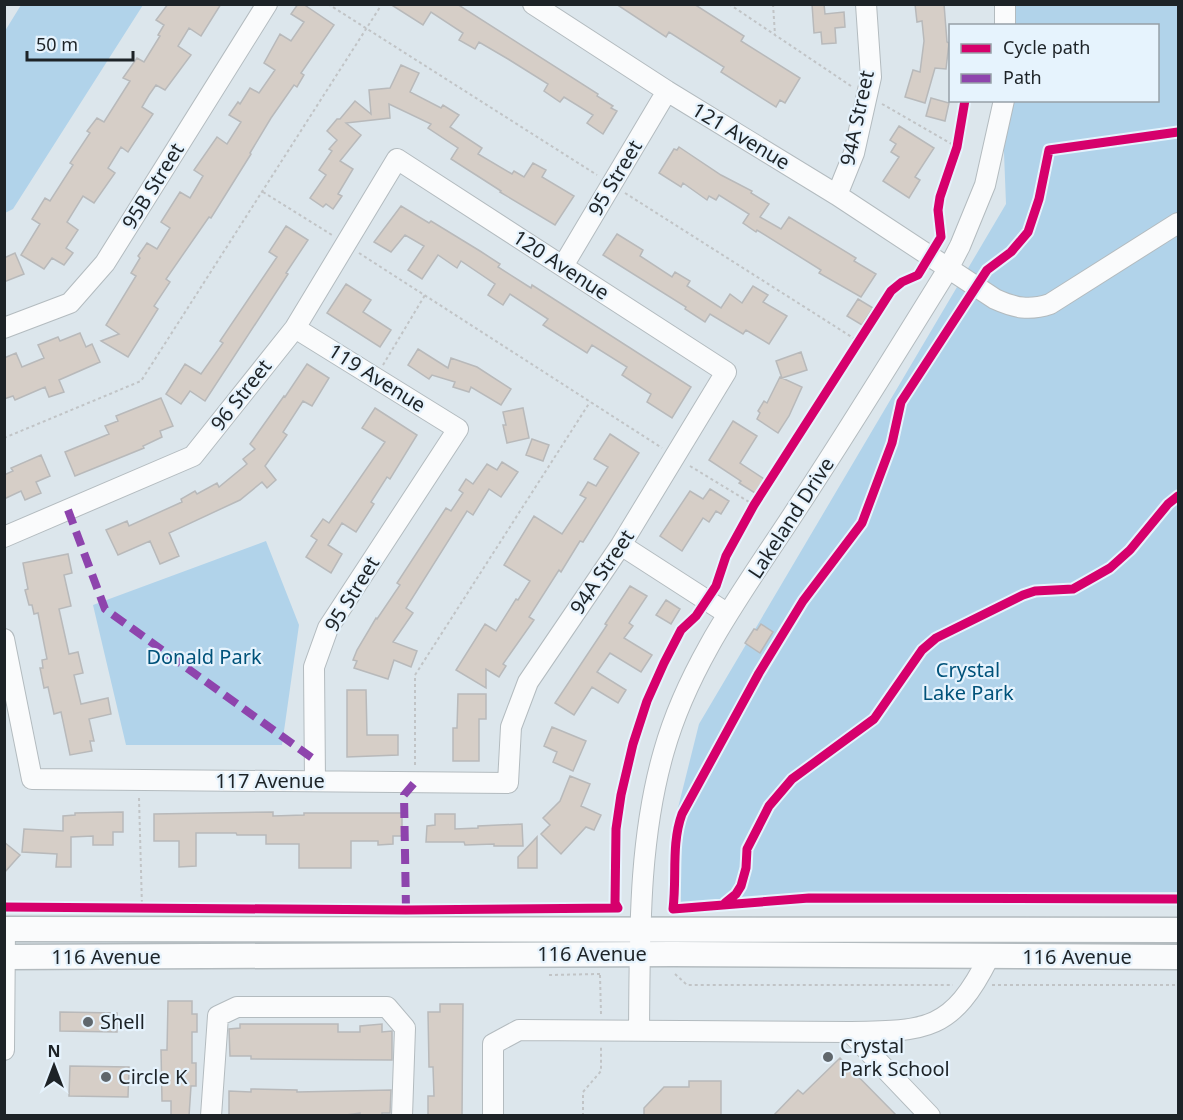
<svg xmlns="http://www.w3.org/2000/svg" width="1183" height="1120" font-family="'Noto Sans',sans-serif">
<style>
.green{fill:#b1d3ea}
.building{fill:#d6cec7;stroke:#b8b9ba;stroke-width:1.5}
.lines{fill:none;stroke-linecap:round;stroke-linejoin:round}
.minor-casing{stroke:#b3bbbf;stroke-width:22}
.major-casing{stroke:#b3bbbf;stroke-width:27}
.path{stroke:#c1c4c6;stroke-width:2;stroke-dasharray:3 3;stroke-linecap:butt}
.minor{stroke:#fafbfc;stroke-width:20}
.major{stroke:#fafbfc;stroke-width:24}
.quiet{stroke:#8e44ad;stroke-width:8;stroke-dasharray:15 8;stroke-linecap:butt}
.cycleway-casing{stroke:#e6f3fd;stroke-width:13}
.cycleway{stroke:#d6006c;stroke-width:9}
.poi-dot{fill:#60676c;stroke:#e6f3fd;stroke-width:2}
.labels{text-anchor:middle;stroke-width:4.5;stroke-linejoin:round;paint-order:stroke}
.street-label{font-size:20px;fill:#1d2327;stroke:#e6f3fd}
.park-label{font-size:20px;fill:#00527a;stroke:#e6f3fd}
.poi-label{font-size:20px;fill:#1d2327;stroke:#e6f3fd;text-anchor:start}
</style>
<rect width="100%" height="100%" fill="#dce6ec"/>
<path class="green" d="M21 5H143L13 209 5 213V31Z
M998 5H1178V892L823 893 681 904 678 808 699 724 1006 204 1002 101 1158 100V26L999 25Z
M266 541 299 625 282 745H126L93 605Z"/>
<path class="building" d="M168 4H221L201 36 189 28 178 46 191 55 165 90 156 85 149 95 142 107 153 114 128 152 121 147 108 168 115 173 94 203 83 196 67 222 78 230 66 248 73 253 64 265 52 258 44 269 21 255 40 224 32 219 45 198 50 201 73 165 70 163 90 133 87 131 97 118 104 122 130 81 123 78 137 58 144 62 160 36 158 35 164 25 156 20Z
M298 4H303L334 25 301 73 304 75 297 87 294 85 271 118 250 153 251 154 211 218 209 217 166 279 170 282 154 306 158 309 128 357 101 341 119 334 106 325 136 276 131 273 140 258 138 256 147 243 157 249 170 228 161 222 180 192 190 198 203 176 194 170 217 137 227 144 241 122 229 115 238 102 240 104 250 88 259 93 275 70 264 63 280 34 291 41 304 22 291 14Z
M390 4H457L598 94 597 96 613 106 611 108 617 111 603 134 587 123 593 115 564 97 560 102 544 91 548 84 508 59 479 42 475 49 459 40 463 33 431 12 423 25Z
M616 4H694L744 36 741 41 800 78 785 103 780 100 776 107 721 72 724 67 669 32 666 37Z
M812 4H824L825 14 844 12 845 27 835 28 836 43 822 44 821 32 814 33Z
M915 4H944L947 42 949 43 946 69 935 68 925 103 905 97 913 70 920 72 924 41 922 21 917 22Z
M401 65 419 73 410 92 441 108 443 105 459 115 450 127 482 148 478 154 512 174 514 171 524 177 533 163 546 170 542 177 574 196 555 225 500 192 501 191 451 159 458 148 428 128 431 124 389 104 390 118 346 123 361 135 340 161 353 169 338 194 342 196 333 209 326 204 323 207 310 198 326 175 319 170 332 151 329 149 337 140 327 131 337 119H340L355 101 371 114 369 90 390 88Z
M931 98 949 103 945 121 926 116Z
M899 126 934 148 915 177 920 180 909 198 883 181 899 157 891 152 896 144 890 140Z
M679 147 721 175 752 191 751 193 769 204 760 217 781 229 789 217 856 258 854 261 876 274 861 297 819 273 821 270 757 230 756 232 743 223 749 214 719 195 716 200 709 196 707 200 683 183 681 187 659 173 674 149 677 150Z
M401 206 429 223 431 221 480 251 500 264 498 267 531 288 532 285 691 387 672 418 647 402 651 394 622 375 627 367 592 345 587 353 543 325 548 319 510 294 503 305 488 295 495 284 461 261 457 268 438 255 422 279 408 270 424 246 405 235 391 252 374 242Z
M286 226 308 240 286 273 288 274 205 401 190 391 181 404 166 394 185 364 201 374 223 343 220 341 277 257 269 252Z
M617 234 643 250 640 256 672 277 675 272 690 281 687 286 721 308 730 294 742 303 753 286 768 295 763 302 787 316 769 344 746 330 743 334 710 314 705 322 685 309 686 307 603 255Z
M15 253 24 274 4 282V258Z
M346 284 371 300 363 312 391 330 380 347 327 313Z
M858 299 873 308 862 325 847 316Z
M80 333 86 347 92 344 100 362 59 380 64 392 49 397 45 387 15 400 13 396 4 399V358L16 353 22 367 44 358 38 345 58 337 60 341Z
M418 349 448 368 451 358 477 367 511 389 501 405 471 387 469 392 453 387 455 382 432 375 429 379 408 365Z
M801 352 807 370 782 378 776 361Z
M307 364 329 378 312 406 303 401 283 432 287 435 265 466 276 480 267 488 262 482 240 500 169 533 179 556 160 564 150 541 118 555 106 530 127 521 129 526 182 502 181 499 195 491 197 494 217 483 219 487 247 464 243 459 255 449 250 444 284 396 285 397Z
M780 377 802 387 789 416 778 433 757 419 760 413 758 411 764 401 767 403Z
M161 398 173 426 160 431 162 437 143 446 144 448 75 476 65 452 109 434 105 426 118 421 116 416Z
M375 408 417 435 390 479 387 477 371 502 374 504 356 532 342 523 328 545 342 554 331 573 306 557 317 540 311 536 323 519 329 523 385 442 362 428Z
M523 408 529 438 507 443 503 425H506L503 412Z
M733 421 757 436 740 463 764 479 755 493 739 483 741 481 709 460Z
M610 434 639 453 583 542 580 541 561 572 559 570 529 617 534 620 503 664 506 666 499 677 486 669V688L456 670 485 624 496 631 516 599 518 600 530 581 504 565 534 516 562 534 586 498 580 495 588 482 596 486 608 467 594 459Z
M532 439 549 445 543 461 526 455Z
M41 455 50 476 36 482 41 493 25 500 21 491 4 499V475L13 471 11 468Z
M502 462 518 472 501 497 489 489 473 515 467 511 406 608 413 613 393 642 417 651 411 667 394 660 388 679 354 668 357 661 353 660 357 650 376 618 377 619 400 585 397 583 446 508 451 511 463 493 459 490 466 479 473 484 487 464 497 470Z
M710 489 729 501 721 514 716 511 709 522 703 518 682 551 660 536 690 491 703 499Z
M68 554 72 573 64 575 71 606 59 609 69 654 78 652 83 673 74 675 81 704 108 698 111 714 89 719 94 741H90L92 751 70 755 61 712 54 714 48 687 44 688 40 668H43L42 660 47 659 38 613 34 614 32 605H29L25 590 28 589 23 563Z
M630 586 647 596 629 623 633 626 624 638 652 655 641 672 610 653 597 672 626 690 618 703 592 687 574 715 555 703 607 625 605 624Z
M666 600 680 609 671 624 656 615Z
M761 624 773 632 760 653 745 643 754 629 757 630Z
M347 690H366L367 735H398V755L347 757Z
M458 694H486V719H479V761H453V728H457Z
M552 727 586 741 573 771 553 762 557 752 544 746Z
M570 776 590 784 581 806 601 815 594 830 586 827 561 854 541 834 550 825 543 818 560 801Z
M123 812V832H113V845H93V836L71 837V867H56L57 854 22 852 24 829 63 831V816L75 815V813Z
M273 812V816L304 815V813H402V836H393V844L378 845V841H351V868H299V844H266V835H237L236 833H196V866L179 867V841H154V814Z
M435 814H455V829L478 828V826L522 824 523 846H494V844L465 845 464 842H426L427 826 435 825Z
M537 837V868H518V857Z
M4 842 20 855 4 873Z
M168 1001H192V1014H197V1032H192V1063H196V1086H191L189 1116H171V1101H162L161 1050H167Z
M440 1004H463L462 1116H428V1096H434L433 1067H429L428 1012H440Z
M60 1012 117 1013V1032L60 1031Z
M240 1024H338V1032H360V1026L382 1024V1032L392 1031V1060L251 1059V1056H230L229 1029 240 1028Z
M840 1058 897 1116H773L798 1090 803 1094Z
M70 1066 129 1067 128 1097 69 1096Z
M689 1081H721V1116H644V1108L664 1087H689Z
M251 1089 297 1090V1092L391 1090 390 1113H382V1116H360V1113L338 1116H229V1091L251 1092Z"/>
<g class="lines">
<g class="minor-casing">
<path id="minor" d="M533 4 667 91 837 195 995 299C1015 308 1029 311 1050 304L1178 223
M1005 26V4
M837 195 854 153 871 77 866 4
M563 266 667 91
M4 328 70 303 105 263 267 4
M295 328 458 429 328 628 314 667 315 781
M4 537 193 456 295 328 397 159 726 372 621 545 528 682 511 727 508 783 32 779 4 639
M621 545 728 614
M639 1030C640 937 638 841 664 751 689 662 746 587 796 510 848 431 898 350 948 269L960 246 985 185 1004 100
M850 1032C927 1031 952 1031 989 957
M4 1050 5 929
M211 1116 218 1016 237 1007H387L405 1028 402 1116
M493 1116V1044L519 1030 850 1032 930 1116"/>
</g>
<g class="major-casing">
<path id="major" d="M4 929 1178 930
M4 957 673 954 1178 957"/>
</g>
<path class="path" d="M328 4 597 175
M729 4 851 86
M773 4 775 35
M882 104 957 147
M263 192 332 235
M625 193 858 341
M359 253 662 448
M383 365 425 295
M4 438 141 381 382 4
M690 466 754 505
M415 765V675L590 402
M139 798 142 907
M675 974 687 985H953
M549 975 600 974
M600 975 601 1014
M992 985H1178
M583 1116V1092L601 1071V1047"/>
<use href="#minor" class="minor"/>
<use href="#major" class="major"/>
<path class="quiet" d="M68 510 105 609 315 760
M406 910 404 795 415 782"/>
<g class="cycleway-casing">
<path id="cycleway" d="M1178 132 1049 150 1039 199 1028 232 1011 252 987 270 901 402 892 443 862 523 803 601 759 673 682 814C671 844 677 877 673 909L809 898 1178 899
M725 903 736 894 741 886 746 868 747 849 769 806 792 779 874 719 922 650 936 638 1023 595 1035 591 1073 589 1110 568 1130 550 1168 504 1178 496
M4 907 406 910 618 908 615 903 616 829 621 795 633 744 647 701 664 663 681 630 696 616 716 586 726 556 754 505 891 291 902 282 918 275 941 237 938 210 940 197 957 147 965 100"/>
</g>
<use href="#cycleway" class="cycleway"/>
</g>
<g class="poi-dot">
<circle cx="88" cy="1022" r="6"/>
<circle cx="828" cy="1057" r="6"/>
<circle cx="106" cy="1077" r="6"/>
</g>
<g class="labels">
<g class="street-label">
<text transform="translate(857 118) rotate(-78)" y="7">94A Street</text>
<text transform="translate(741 136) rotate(31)" y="7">121 Avenue</text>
<text transform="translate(615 178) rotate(-59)" y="7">95 Street</text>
<text transform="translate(153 186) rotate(-58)" y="7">95B Street</text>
<text transform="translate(561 265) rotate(33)" y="7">120 Avenue</text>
<text transform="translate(377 378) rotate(32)" y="7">119 Avenue</text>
<text transform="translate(241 395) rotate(-52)" y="7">96 Street</text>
<text transform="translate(791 518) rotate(-57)" y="7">Lakeland Drive</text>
<text transform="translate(602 572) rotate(-56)" y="7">94A Street</text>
<text transform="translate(352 594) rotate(-58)" y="7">95 Street</text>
<text x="270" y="788">117 Avenue</text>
<text x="592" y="961">116 Avenue</text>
<text x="106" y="964">116 Avenue</text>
<text x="1077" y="964">116 Avenue</text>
</g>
<g class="park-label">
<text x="204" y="664">Donald Park</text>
<text x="968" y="677">Crystal<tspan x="968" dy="23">Lake Park</tspan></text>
</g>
<g class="poi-label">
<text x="100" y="1029">Shell</text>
<text x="840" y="1053">Crystal<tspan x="840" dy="23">Park School</tspan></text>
<text x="118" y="1084">Circle K</text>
</g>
</g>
<rect width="1183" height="1120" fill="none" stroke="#1d2327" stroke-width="12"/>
<rect x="949" y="24" width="210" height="78" fill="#e6f3fd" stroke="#96a0a7" stroke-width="1.5"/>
<rect x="961" y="44" width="30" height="9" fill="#d6006c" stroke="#96a0a7" stroke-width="1.5"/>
<text x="1003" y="54" font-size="18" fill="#1d2327">Cycle path</text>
<rect x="961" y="74" width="30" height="9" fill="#8e44ad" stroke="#96a0a7" stroke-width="1.5"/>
<text x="1003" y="84" font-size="18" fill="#1d2327">Path</text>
<g transform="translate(54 1066)" stroke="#e6f3fd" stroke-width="4.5" paint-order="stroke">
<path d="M0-4.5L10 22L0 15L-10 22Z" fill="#1d2327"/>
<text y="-9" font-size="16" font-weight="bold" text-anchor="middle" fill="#1d2327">N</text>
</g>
<path d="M27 51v9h106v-9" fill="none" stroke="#1d2327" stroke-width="3"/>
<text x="36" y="51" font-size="18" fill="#1d2327" stroke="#e6f3fd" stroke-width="4.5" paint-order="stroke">50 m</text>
</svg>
